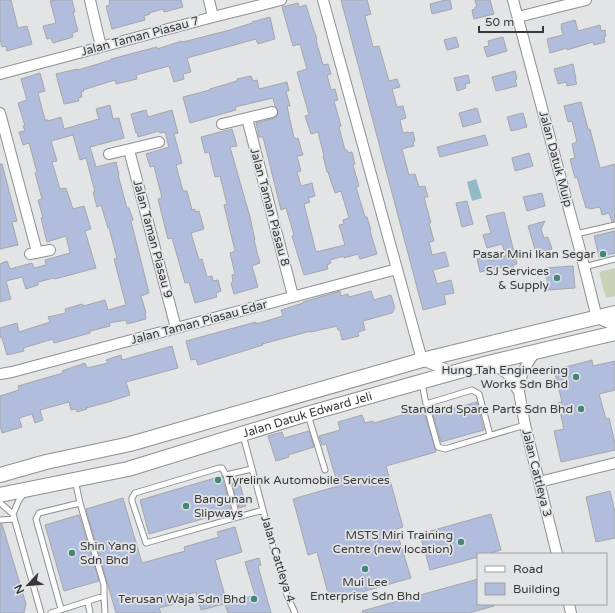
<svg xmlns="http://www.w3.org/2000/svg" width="615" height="613" font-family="'Varela Round',sans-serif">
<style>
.built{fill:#d6dae3}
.green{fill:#c9d0b5}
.water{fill:#93bbc7}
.building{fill:#b1bddc;stroke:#a6a7a9}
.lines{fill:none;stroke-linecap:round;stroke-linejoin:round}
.lane-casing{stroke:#8e8f92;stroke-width:7}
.street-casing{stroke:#8e8f92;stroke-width:12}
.secondary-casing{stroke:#8e8f92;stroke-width:16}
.lane{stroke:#fff;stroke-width:5}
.street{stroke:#fff;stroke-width:10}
.secondary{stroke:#fff;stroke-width:14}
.poi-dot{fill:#448677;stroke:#e2e4e6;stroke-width:1.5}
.labels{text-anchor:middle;stroke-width:3.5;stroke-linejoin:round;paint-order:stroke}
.street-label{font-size:12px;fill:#38383a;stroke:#e2e4e6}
.poi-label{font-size:12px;fill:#38383a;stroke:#e2e4e6;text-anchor:end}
</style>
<rect width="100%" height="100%" fill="#e2e4e6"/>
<path class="built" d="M196 592 225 604 228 613H162L160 607 174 604 173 599Z"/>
<path class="green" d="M615 268V296L606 298 599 272Z"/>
<path class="water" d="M476 179 482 198 472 201 467 182Z"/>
<path class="building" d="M0 0H11L18 28 27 26 32 44 7 51 6 46 2 47 0 39Z
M55 0H72L75 12H73L78 31 72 33 73 37 53 43 51 38 47 39 43 26 56 23 50 1Z
M109 0H181L183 7 164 12 163 9 149 13 150 14 144 16 145 20 112 29 106 6 110 5Z
M341 0H367L371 14 365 16 373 47 379 46 389 81 397 79 400 87 392 89 397 107 403 106 406 118 400 120 403 133 408 132V133L413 132 415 141 413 142 414 146 402 149 409 175 415 174 419 187 425 186 428 197H424L431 223H429L434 241 429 242 432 255 445 252 449 266 433 270 437 284 451 280 454 293 444 295 446 304 423 310Z
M445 0H450L452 9 432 14 430 4Z
M475 0H490L494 14 474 19 472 10 475 9V7H477Z
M298 3 299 7 306 5 313 28 317 39 316 40 323 65 328 64 331 74 327 75 331 90 335 89 338 100 334 101 341 126 339 127 345 150H347L348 153 352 152 355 164 353 165 359 186 356 187 365 217H367L371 230 370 231 377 254 360 259 358 254 344 258V256L330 260 331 263 327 265 328 269 304 275 292 236 294 235 286 208 281 210 263 137H259L256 123 274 118 277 116 278 111 277 108 275 106 273 98 235 107 236 110 190 123 183 97 210 90V89L237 81V79L251 76 253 81 257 80 259 89 287 82 289 91H286L290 106H287L294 138H296V139L298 138 303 155 297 156 301 171 297 172 301 186 312 183 315 196 308 198 310 202 304 204 316 252 345 245 339 225 344 224 343 220 349 218 341 191 335 193 328 172H327L323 156H324L318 132 311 134 305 116 309 115 297 72 307 69 300 44 293 46 282 7Z
M270 17 275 39 258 44 256 39 187 58 191 72 183 74 184 79 174 82 169 66 136 75 137 79 116 84 115 80 83 90 84 91 81 92 82 97 78 98 79 101 64 104 56 74 77 69 78 70 111 60V59L157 47V49L182 41 183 42 230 30 252 23V22Z
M575 20 578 31 600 25 601 31 605 30 606 36 604 37 605 42 594 45 593 42 567 50V48L550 53 547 39 563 35 561 27H562L561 24Z
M456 37 459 47 447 50 444 40Z
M503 37 507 51 487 57 484 47 489 46 488 41Z
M573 64 576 79H575L577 84 567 86 566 82 558 84 554 69Z
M515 71 517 79 515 80 517 86 496 91 492 77Z
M40 73 45 91 38 93 45 120H48V121L61 117 64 129 99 119 96 109 110 105 113 119 119 118 124 138 90 147 96 167 116 162 119 175H118L127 208H129L133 220 131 221 149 293 141 296 146 313H145L146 319 127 324 126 320 109 323 110 326 90 331V333L54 343 53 339 23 348 24 351 7 355 2 338H1L0 335V328L17 323 19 332 50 322 48 317 66 313 65 309 82 304 83 306 105 300 108 310 126 305 114 259 117 258 109 228H108L101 205 97 207 93 192H95L86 158 80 160 73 135 51 141 57 161 52 162 60 189 66 188 73 209 84 206 91 229 85 231 96 268 55 279 54 278 38 282V285L26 289 22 277 6 281 11 299 0 302V264L7 261 10 269 32 263 34 268 46 265 45 260 70 253 66 236 47 242 41 218H43L38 200 42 199 35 173 37 172 29 143 23 145 19 132 25 131 23 126H25L18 103 27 100 21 79Z
M468 75 470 83 465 84 466 88 457 91 454 78Z
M581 102 588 129H590L600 168 615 164V221L612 222 609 213 602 215 600 207 590 209V208H586L577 177 575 178 570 159 575 158 572 144 577 142 572 121 568 122 564 106Z
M477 108 481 122 463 127 459 113Z
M146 110 148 117 172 110 178 133 174 134 182 163 176 165 183 191H187L192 210 195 209V212L199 211 204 229 191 233 199 260 202 259 207 277 212 276 213 281 218 280 221 291 216 293 217 297 195 303 189 282 185 283 172 238 168 239 158 199 162 198 154 166 150 167 146 154 169 147 165 132 160 133 159 131 138 137 137 132 136 133 131 114Z
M523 113 527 127 511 131 507 117Z
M232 129 237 146 230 147 250 217 255 240H254L260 263 252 266 258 287 234 294 231 283 233 282 232 275 235 274 230 253 235 251 224 205 227 204 220 176 215 177 209 152 205 153 201 137Z
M485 135 488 145 440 157 437 147Z
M529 153 533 166 515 171 512 158Z
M0 164H2L17 221 12 222 18 245 0 249Z
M542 193 545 206 527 211 523 197Z
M467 201 473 224 462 227 456 203Z
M504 212 517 264 513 265 514 270 505 272 503 267 480 272 477 259 488 256 489 261 506 256 502 244 487 248 483 235 491 233 486 216Z
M545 221 541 229 544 238 548 237 552 249 536 253 528 226Z
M615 231V253L599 257 594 236Z
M573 266 575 288 548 290 546 268Z
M340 291 341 296 348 294 349 297 371 291 374 300 391 295 395 308 392 313 363 321 365 330 358 332 359 336 342 340 340 330H338L337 326 311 332V331L262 344 263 345 198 365 196 359 191 360 186 341 230 329 256 322V324L283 316 281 310 303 303V302Z
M172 346 178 368 126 382 130 395 111 401H112L86 408 87 409 77 412 76 409 71 410 69 402 40 410 43 420 35 423 32 414 19 418 22 427 2 433 0 425V396L19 390 18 386 63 373 62 371 85 363 87 368 108 363 106 360 121 355 122 360Z
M592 360 593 366 615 361V390L599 394 606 419 609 418 615 443V450L561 462 554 431 564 429 558 403 562 402 554 370Z
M477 402 484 430 441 442 433 414Z
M423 409 436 452 386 466 403 527 396 529 411 578 330 601 317 552 308 555 293 499 338 486 326 444 322 445 319 436 340 430 338 422 362 415 365 423 373 421 374 423Z
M309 431 314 447 288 455 289 457 276 461 268 436 282 432 284 438Z
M222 476 231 511 149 534 140 500Z
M239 481 246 506 239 508 232 483Z
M610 491 615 512V538L596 542 586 497Z
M123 498 142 563 185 551 184 547 219 537 217 532 235 527 242 552 215 560 227 603 201 610 196 592 173 599 174 604 159 608 161 613H116L86 509Z
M491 514 501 550 488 554H478V557L430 570 420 534Z
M79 515 99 581 64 591 45 525Z
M0 524H2L26 604 24 613H0Z
M259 558 261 565 258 566 271 613H228L225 604 255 595 245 562Z
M478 579V604H494V606L469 613H363L362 611Z"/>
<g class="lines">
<g class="lane-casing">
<path id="lane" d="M576 234 615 225
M584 267 615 259
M422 383 426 404 438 447 445 449 525 425
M426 404 472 390 479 394 490 435
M308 415 325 470
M243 435 273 547 287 595 295 613
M252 469 226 475 222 468H219L135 493 132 498V501L146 543 263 510
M226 475 237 517
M75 480 80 503 104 585V596L105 613
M0 503 13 514
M13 514 41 613
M13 514 19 500 24 494
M0 520 14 519
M88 602 90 613
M61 609 36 519 39 513 80 503
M51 613 104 596"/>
</g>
<g class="street-casing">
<path id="street" d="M90 0 101 47
M209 0 213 17
M323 0 422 360 455 373
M513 0 580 250 597 318 609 323 615 324
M518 17 586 0
M0 74 213 17 281 0
M0 113 37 252
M247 118 293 296
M222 124 272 112
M129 150 176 328
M109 154 159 142
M30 254 50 250
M488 363 499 368 508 374 519 392 525 425 557 554
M0 374 12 372 397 269
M519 392C521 372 524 368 535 352
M539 482 615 463
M569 604 571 613"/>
</g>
<g class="secondary-casing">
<g id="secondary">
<path d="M0 475 46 462 130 444 422 360 615 313"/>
<path id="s1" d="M0 495 128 469 307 414 413 384 488 363 615 333"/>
</g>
</g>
<use href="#lane" class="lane"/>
<use href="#street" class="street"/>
<use href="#secondary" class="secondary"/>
</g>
<g class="poi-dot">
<circle cx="603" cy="254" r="4"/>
<circle cx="557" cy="278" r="4"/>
<circle cx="576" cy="377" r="4"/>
<circle cx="581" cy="409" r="4"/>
<circle cx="218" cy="480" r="4"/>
<circle cx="186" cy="506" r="4"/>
<circle cx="461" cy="542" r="4"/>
<circle cx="72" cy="553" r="4"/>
<circle cx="365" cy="569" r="4"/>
<circle cx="254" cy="599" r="4"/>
</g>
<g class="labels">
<g class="street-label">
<text transform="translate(140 36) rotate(-15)" y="4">Jalan Taman Piasau 7</text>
<text transform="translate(556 159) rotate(75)" y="4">Jalan Datuk Muip</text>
<text transform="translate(270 207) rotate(75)" y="4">Jalan Taman Piasau 8</text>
<text transform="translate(153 239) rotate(75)" y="4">Jalan Taman Piasau 9</text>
<text transform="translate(199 322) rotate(-15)" y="4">Jalan Taman Piasau Edar</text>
<text dy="4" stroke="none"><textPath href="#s1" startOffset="318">Jalan Datuk Edward Jeli</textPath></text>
<text transform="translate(537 473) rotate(76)" y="4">Jalan Cattleya 3</text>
<text transform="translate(278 559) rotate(73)" y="4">Jalan Cattleya 4</text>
</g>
<g class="poi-label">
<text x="595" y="258">Pasar Mini Ikan Segar</text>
<text x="549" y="275">SJ Services<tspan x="549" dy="14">&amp; Supply</tspan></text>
<text x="568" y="374">Hung Tah Engineering<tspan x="568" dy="14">Works Sdn Bhd</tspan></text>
<text x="573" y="413">Standard Spare Parts Sdn Bhd</text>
<text x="226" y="484" text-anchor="start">Tyrelink Automobile Services</text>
<text x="194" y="503" text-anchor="start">Bangunan<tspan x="194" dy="14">Slipways</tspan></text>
<text x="453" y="539">MSTS Miri Training<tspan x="453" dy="14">Centre (new location)</tspan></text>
<text x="80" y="550" text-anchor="start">Shin Yang<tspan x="80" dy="14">Sdn Bhd</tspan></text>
<text x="365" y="586" text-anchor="middle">Mui Lee<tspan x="365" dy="14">Enterprise Sdn Bhd</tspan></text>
<text x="246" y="603">Terusan Waja Sdn Bhd</text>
</g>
</g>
<rect x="477" y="553" width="130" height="52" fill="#e2e4e6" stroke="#9e9fa1"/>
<rect x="485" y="566" width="20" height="6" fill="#ffffff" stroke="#9e9fa1"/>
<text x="513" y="573" font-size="12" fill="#38383a">Road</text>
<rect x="485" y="583" width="20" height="12" fill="#b1bddc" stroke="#9e9fa1"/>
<text x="513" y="593" font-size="12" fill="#38383a">Building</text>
<g transform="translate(28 585) rotate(244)" stroke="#e2e4e6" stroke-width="3" paint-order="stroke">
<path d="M0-3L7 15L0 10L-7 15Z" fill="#38383a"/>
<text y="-6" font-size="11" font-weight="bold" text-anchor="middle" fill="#38383a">N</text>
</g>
<path d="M479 26v6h64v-6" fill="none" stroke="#38383a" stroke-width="2"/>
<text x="485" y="26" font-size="12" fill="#38383a" stroke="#e2e4e6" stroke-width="3" paint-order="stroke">50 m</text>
</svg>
